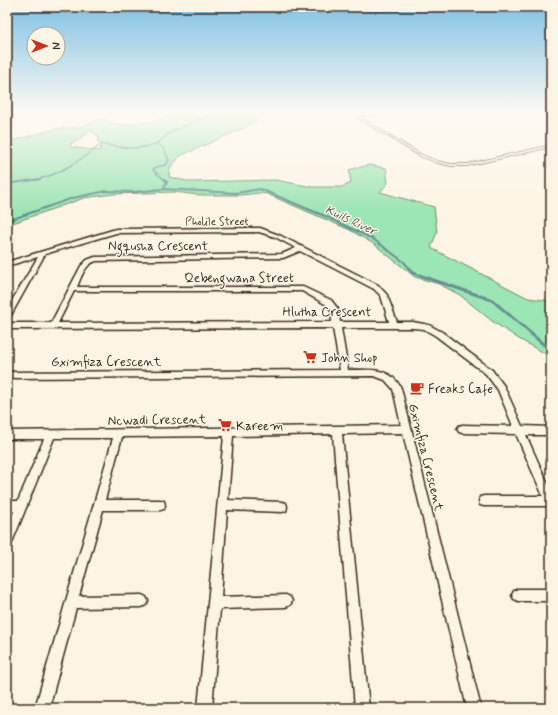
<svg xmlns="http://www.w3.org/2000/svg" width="558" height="715" font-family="Mynerve,sans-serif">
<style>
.green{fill:#9ce5b4;stroke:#6c8869;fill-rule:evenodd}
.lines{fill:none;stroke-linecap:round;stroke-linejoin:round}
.stream-far2{stroke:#668f92;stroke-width:1.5}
.stream-far1{stroke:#668f92;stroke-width:2}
.stream{stroke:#668f92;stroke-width:3}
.lane-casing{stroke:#3b2a1e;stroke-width:3.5}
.street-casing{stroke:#3b2a1e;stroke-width:3}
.lane{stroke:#fcf5e5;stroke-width:2}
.street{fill:#fcf5e5;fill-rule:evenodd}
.labels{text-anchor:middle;stroke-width:3;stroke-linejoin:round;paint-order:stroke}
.far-street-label{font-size:11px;fill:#3b2a1e;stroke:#fcf5e5}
.far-water-label{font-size:12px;font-style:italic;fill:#4d544e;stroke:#fcf5e5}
.street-label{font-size:13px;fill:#3b2a1e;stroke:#fcf5e5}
.poi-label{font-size:13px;fill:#3b2a1e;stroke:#fcf5e5;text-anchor:start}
</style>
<rect width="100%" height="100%" fill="#fcf5e5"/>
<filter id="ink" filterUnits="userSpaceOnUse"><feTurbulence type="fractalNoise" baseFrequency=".025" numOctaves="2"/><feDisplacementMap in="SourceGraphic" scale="8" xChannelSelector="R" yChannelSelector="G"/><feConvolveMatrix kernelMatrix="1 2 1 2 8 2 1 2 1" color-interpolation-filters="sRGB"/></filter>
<g filter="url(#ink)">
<path class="green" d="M180 112H268L244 128 180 156 170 168 169 177 191 182 276 180 312 187H342L351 183 349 170 369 165 386 168 388 183 380 192 434 207 437 232 431 248 528 298 551 301V357L519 339 492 321 460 295 439 284 415 277 374 244 350 230 267 194 259 193 241 195H198L174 192 113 194 84 198 7 225V142L55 129 80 127 101 119 122 125 156 121 176 115ZM91 130 99 137 98 142 102 145 99 151 71 147 70 144 79 140Z"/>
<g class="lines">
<path class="stream-far2" d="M157 143 164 149 169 160 166 165 156 167 153 170 165 180
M36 180C61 174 82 159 102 144 119 147 139 151 155 144 162 141 166 134 173 131 180 127 187 128 192 121L202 119 215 112"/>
<path class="stream-far1" d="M7 184 40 179
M163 189 167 182 164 179
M7 221 73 198 106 191 134 192 163 189 236 193 260 189 327 217 373 239 404 262 409 268"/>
<path class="stream" d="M408 267 413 273 492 300 551 351"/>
<g class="lane-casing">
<path id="lane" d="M379 112 359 115 358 117 420 155 437 162 451 165H467L551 146"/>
</g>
<g class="street-casing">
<path id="street" d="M260 228 279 235 378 285 387 295 397 322H413L429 325 442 332 492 370 504 386 522 426 551 427V435H526L551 491V508L547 506H484L480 505 479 501 480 497 484 496H543L516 434 462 433 459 432 457 429 459 426 462 425 513 426 498 390 486 374 436 336 424 329 413 328H341L348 370C369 370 390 366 401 388L481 708H467L403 433 342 434 369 708H355L333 434 233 436 228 500 282 502 286 503 287 507 286 511 282 512 227 510 221 597 286 595 290 597 292 601 290 605 286 607 220 609 212 708H198L224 436 122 437 105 500H160L164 501 165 505 164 509 160 510H103L79 596 142 595 146 597 148 601 146 605 142 607 76 608 49 708H35L113 438H54L11 545 7 547V528L14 511H7V501H18L44 439H7V431L401 425 393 389 385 380 374 376 7 378V372L340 370 333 328 7 329V323H51L81 266 87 260 95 257 282 254 296 248 275 237 259 232 116 233 45 254 10 317 7 318V309L38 257 7 266V262L116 229ZM300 251 374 289 381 296 389 322H340L338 309 331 300 303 287H77C81 277 85 264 96 261L283 258ZM74 291H302L325 304 331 310 332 322 58 323Z
M518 589H551V601H518L514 599 512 595 514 591Z"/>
</g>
<use href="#lane" class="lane"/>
<use href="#street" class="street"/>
</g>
</g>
<linearGradient id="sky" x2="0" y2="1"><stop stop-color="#7fc0e4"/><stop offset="0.53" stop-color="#fefaf3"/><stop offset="1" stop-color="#fefaf3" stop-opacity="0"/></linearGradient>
<rect width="558" height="212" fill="url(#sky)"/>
<defs>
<g id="supermarket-bare" transform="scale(1.08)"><path d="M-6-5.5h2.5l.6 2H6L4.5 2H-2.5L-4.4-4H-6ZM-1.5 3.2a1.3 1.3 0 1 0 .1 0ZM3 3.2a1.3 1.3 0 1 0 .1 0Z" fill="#c8321e" stroke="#fcf5e5" stroke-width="2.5" paint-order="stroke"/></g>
<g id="cafe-bare" transform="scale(1.08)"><path d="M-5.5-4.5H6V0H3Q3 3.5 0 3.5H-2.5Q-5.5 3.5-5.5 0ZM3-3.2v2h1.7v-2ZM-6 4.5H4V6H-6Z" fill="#c8321e" stroke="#fcf5e5" stroke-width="2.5" paint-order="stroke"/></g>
</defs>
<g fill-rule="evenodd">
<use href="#supermarket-bare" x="310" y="357"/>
<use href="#cafe-bare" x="417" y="388"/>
<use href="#supermarket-bare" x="225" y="425"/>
</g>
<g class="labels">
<g class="far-street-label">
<text x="217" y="225">Pholile Street</text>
</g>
<g class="far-water-label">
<text transform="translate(351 220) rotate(25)" y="4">Kuils River</text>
</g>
<g class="street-label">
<text x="158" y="250">Ngqusha Crescent</text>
<text x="239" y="282">Qebengwana Street</text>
<text x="327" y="316">Hlutha Crescent</text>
<text x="106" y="366">Gximfiza Crescent</text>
<text transform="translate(157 419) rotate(-1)" y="5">Ncwadi Crescent</text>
<text transform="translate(427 457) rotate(76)" y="5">Gximfiza Crescent</text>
</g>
<g class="poi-label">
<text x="321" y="362">John Shop</text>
<text x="428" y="393">Freaks Cafe</text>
<text x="236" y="430">Kareem</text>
</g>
</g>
<rect width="558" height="715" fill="none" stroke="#fcf5e5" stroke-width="24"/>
<rect x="12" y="12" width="534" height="691" fill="none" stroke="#3b2a1e" stroke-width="1.5" filter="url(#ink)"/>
<g transform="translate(46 46) rotate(90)"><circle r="19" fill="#fcf5e5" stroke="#afa495"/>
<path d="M0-3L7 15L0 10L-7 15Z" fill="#c8321e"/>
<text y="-6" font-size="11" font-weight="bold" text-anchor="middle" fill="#3b2a1e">N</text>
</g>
</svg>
